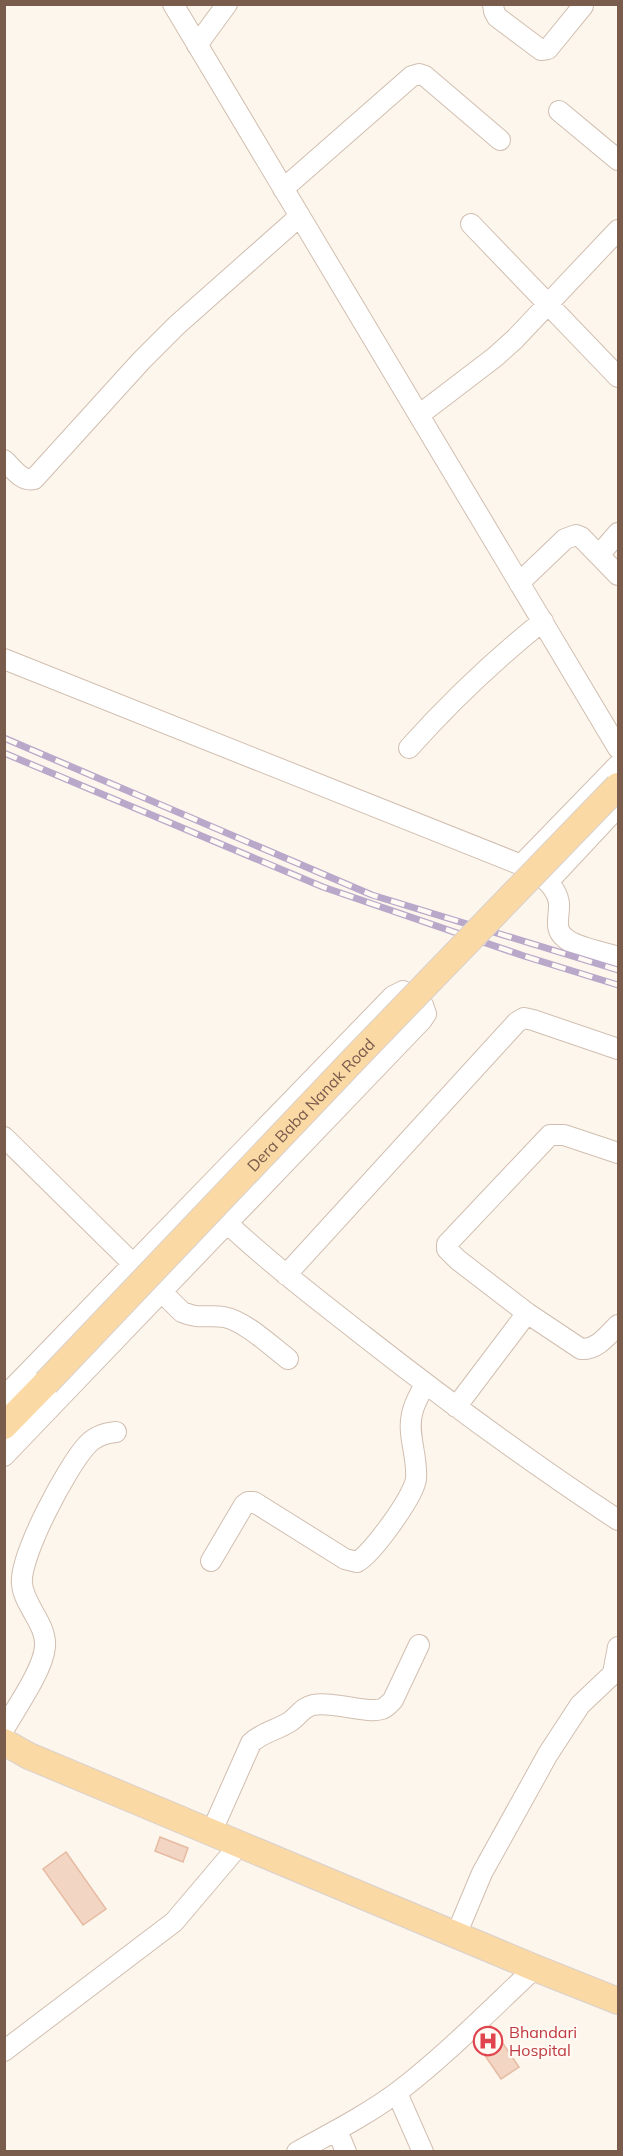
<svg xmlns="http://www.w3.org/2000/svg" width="623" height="2156" font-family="Mulish,sans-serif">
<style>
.building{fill:#f3d5c3;stroke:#e6bba3;stroke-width:1.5}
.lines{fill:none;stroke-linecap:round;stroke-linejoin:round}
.minor-casing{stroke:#d1beb0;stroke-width:22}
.major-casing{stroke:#dad1cd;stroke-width:28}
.minor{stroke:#fff;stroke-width:20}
.major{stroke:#fbd9a5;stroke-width:26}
.rail-casing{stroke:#b9a8c9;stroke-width:7}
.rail{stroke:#fffaf3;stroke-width:4.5;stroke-dasharray:14;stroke-linecap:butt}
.major-bridge-casing{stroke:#dad1cd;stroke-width:28;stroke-linecap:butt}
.major-bridge{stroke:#fbd9a5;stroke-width:26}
.labels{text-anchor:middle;stroke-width:4.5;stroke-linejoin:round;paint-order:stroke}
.street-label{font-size:16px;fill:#7a5c4d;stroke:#fffaf3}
.health-label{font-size:16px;fill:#be3a42;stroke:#fffaf3;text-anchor:start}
</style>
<rect width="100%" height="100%" fill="#fdf6ec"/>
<path class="building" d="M160 1837 188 1848 183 1862 155 1851Z
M66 1852 106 1909 83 1925 43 1869Z
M491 2026 519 2067 501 2079 475 2041Z"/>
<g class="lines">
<g class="minor-casing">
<path id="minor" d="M173 4 618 748
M493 4 494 11 497 17 541 50 548 49 552 44 583 6
M197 45 227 4
M559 111 618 160
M283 189 412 76 419 74 425 76 500 140
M471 224 618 377
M419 415 495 357 515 339 618 230
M4 460C13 468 21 482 34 479L141 361 177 325 300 216
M599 555 618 533
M519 583 565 539 576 535 581 537 618 575
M4 659 534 870C544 878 557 888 559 903 560 916 553 929 565 938 576 948 604 952 618 957
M409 748C451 701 493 661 543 621
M521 865 618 765
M548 882 618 807
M4 1137 182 1312C201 1320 207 1314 224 1317 245 1321 271 1346 288 1359
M228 1224C271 1264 318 1300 364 1336 447 1401 531 1463 618 1520
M286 1275 517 1022 524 1018 533 1020 618 1049
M527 1313 458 1260 447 1249V1244L550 1135H564L618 1153
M4 1397 393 996 403 991 423 1005 426 1014 422 1020 4 1456
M456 1407 527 1313 581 1349C597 1350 607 1336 618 1325
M211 1561 244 1505 248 1502H254L345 1559 357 1562C372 1554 414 1496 416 1479 418 1457 407 1435 412 1414 414 1403 420 1394 425 1384
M613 1673 618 1647
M4 1729C16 1708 43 1670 45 1647 47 1624 24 1606 22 1584 19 1556 68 1465 87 1445 95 1436 104 1433 116 1432
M211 1833 251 1743C262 1732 278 1730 291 1721 299 1715 303 1707 313 1705 333 1701 368 1714 382 1709 387 1707 389 1704 393 1700L419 1645
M456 1935 482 1873 548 1754 580 1705 618 1669
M4 2051 174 1922 235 1850
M397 2093 423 2152
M337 2130 346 2152
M297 2152C331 2133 367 2115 399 2091 447 2054 490 2010 535 1968"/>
</g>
<g class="major-casing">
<path id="major" d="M4 1426 46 1383
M4 1742 29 1756 535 1968 618 2001"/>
</g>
<use href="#minor" class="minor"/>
<use href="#major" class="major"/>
<g class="rail-casing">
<path id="rail" d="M4 738 372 895 618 970
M4 753 323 887 524 956 618 985"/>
</g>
<use href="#rail" class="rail"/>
<g class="major-bridge-casing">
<g id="major-bridge">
<path id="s1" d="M46 1383 358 1055 618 786"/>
</g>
</g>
<use href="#major-bridge" class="major-bridge"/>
</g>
<defs>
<g id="hospital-ring" transform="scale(1.5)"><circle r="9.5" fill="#fffaf3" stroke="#e0444e" stroke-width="1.5"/><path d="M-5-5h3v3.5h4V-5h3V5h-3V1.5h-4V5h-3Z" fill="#e0444e"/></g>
</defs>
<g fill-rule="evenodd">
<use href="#hospital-ring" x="488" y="2041"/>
</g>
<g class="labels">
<g class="street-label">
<text dy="6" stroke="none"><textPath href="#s1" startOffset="384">Dera Baba Nanak Road</textPath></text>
</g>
<g class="health-label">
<text x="509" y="2038">Bhandari<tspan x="509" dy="18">Hospital</tspan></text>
</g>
</g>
<rect width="623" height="2156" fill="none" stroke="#7a5c4d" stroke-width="12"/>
</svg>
